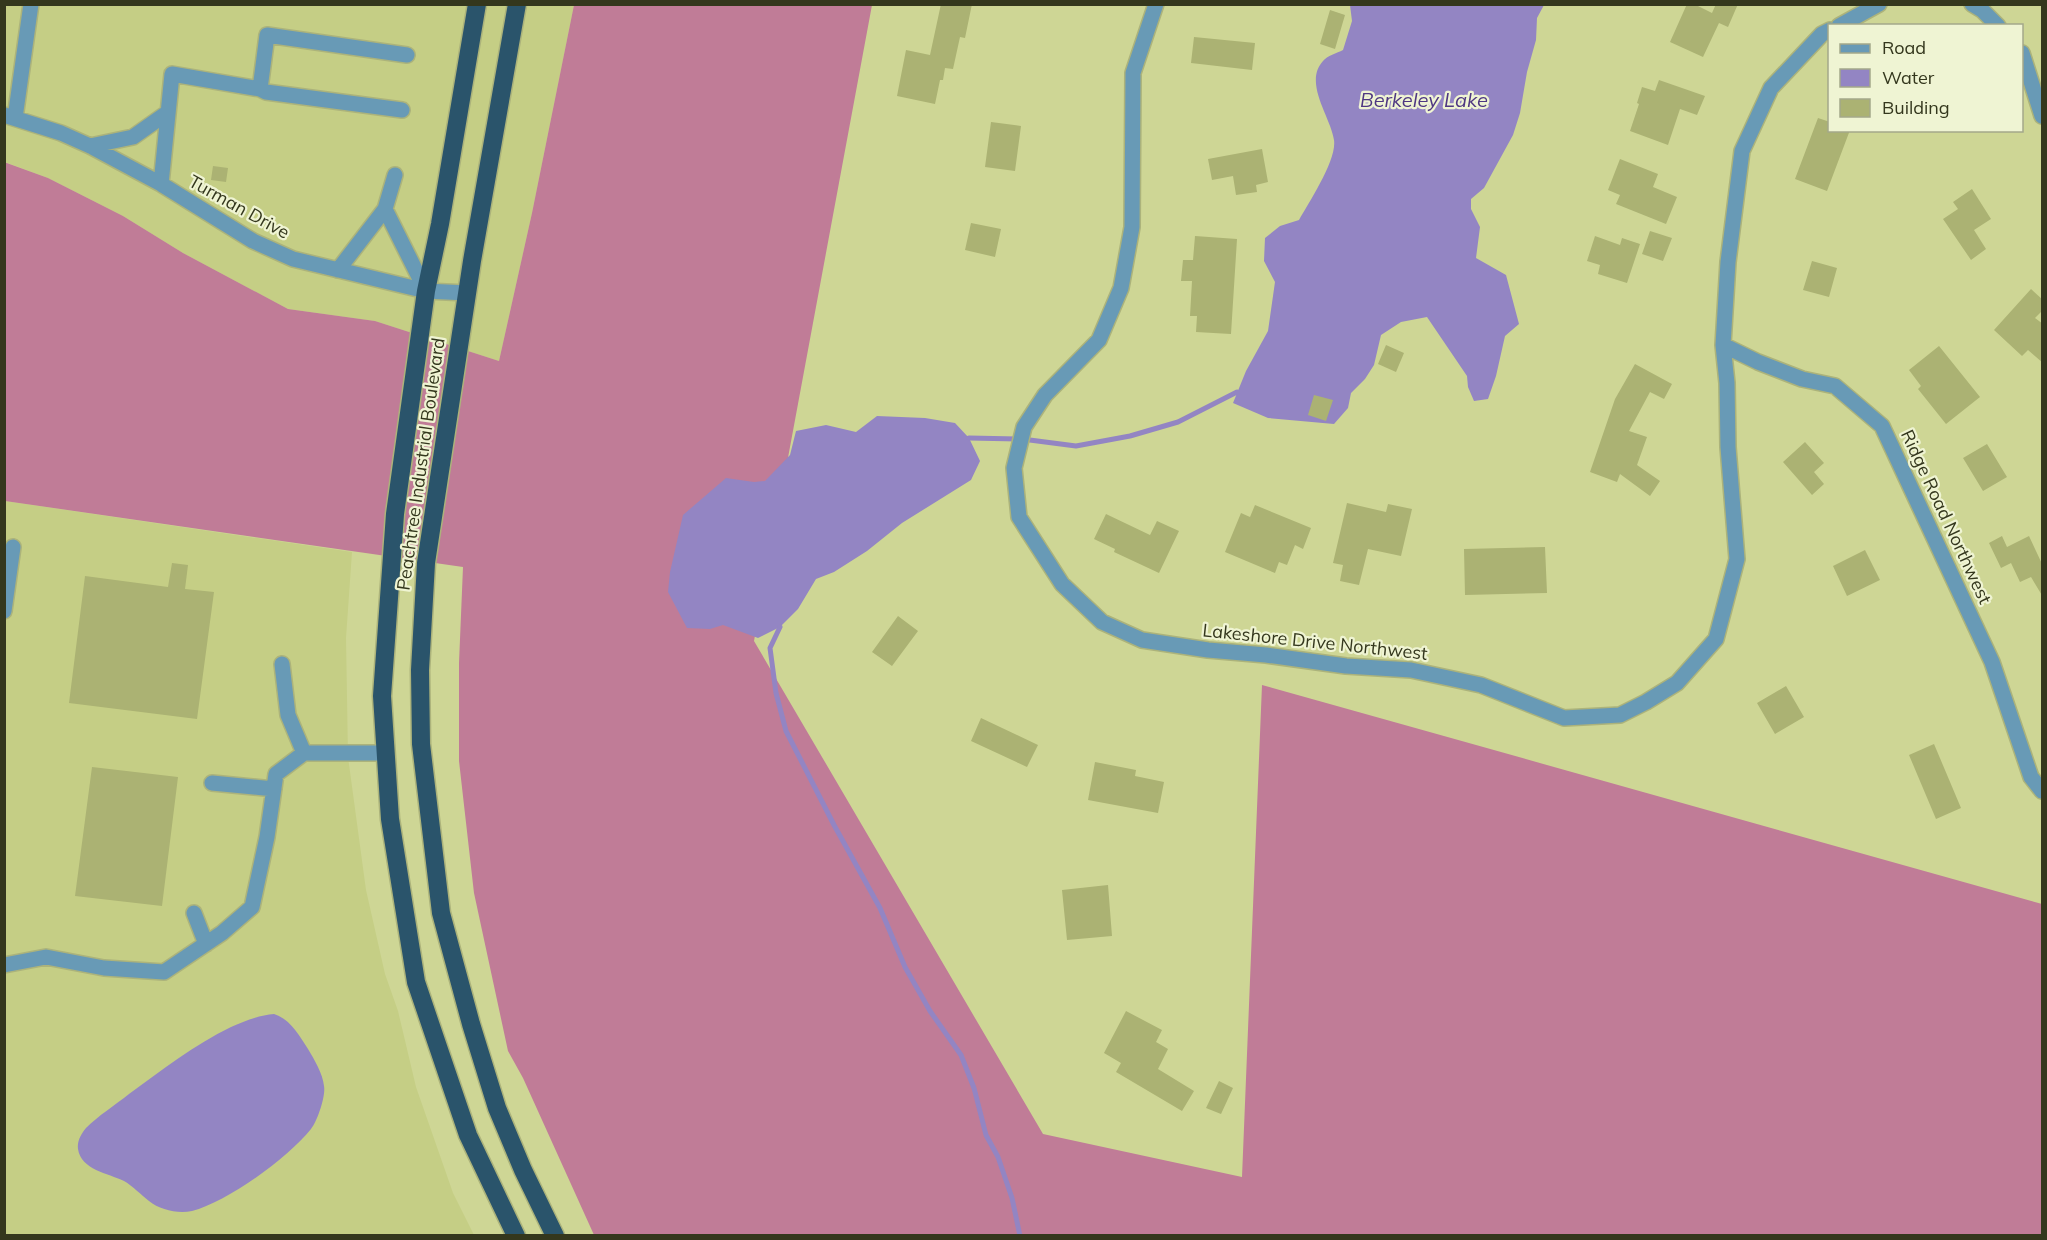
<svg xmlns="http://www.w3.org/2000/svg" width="2047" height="1240" font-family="Mulish,sans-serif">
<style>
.built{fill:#c5ce85}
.forest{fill:#c07c97}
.water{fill:#9385c3}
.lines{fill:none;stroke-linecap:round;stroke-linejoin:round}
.stream{stroke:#9385c3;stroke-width:5}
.building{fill:#abb273}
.minor-casing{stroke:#acb37b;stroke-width:18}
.highway-casing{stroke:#acb37b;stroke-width:21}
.minor{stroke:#689ab6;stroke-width:15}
.highway{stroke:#2a546b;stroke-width:18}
.labels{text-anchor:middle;stroke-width:4.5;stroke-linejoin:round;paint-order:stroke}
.street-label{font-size:18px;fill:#34371d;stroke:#eff4d3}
.water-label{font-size:20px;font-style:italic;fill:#4e3782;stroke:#eff4d3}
</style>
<rect width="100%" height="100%" fill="#ced695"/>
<path class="built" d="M4 5H574L532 213 499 361 375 321 288 309 183 253 123 216 48 178 5 162Z
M5 501 352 552 346 638 348 757 366 890 385 974 398 1011 416 1087 453 1193 474 1235 5 1236Z"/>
<path class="forest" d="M574 5H872L754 641 1043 1134 1242 1177 1262 685 2042 904V1235H594L523 1078 508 1051 474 893 459 761V663L463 567 5 501 4 162 48 178 123 216 183 253 288 309 375 321 499 361 532 213Z"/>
<path class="water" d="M1350 5H1544L1537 18 1536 40 1527 72 1520 113 1513 135 1484 188 1471 199V209L1480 227 1476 258 1506 275 1519 324 1505 336 1496 376 1488 399 1474 401 1468 387 1467 376 1427 317 1401 322 1381 335 1374 365 1365 379 1351 393 1348 408 1334 424 1268 418 1233 403 1246 371 1268 331 1275 282 1264 261 1265 238 1280 226 1299 220C1309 202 1337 160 1334 140 1331 117 1303 83 1323 61 1327 56 1337 53 1343 50L1352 21Z
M877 416 925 418 955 423 969 438 980 461 971 480 902 523 867 551 834 572 816 579 798 609 780 627 758 638 723 625 710 629 687 628 668 592 670 572 683 515 726 478 754 482 765 481 790 455 796 431 826 425 856 432Z
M274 1014C290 1019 299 1035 308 1049 314 1059 323 1074 324 1086 326 1096 317 1122 311 1129 288 1158 227 1202 192 1211 178 1214 160 1210 149 1201 141 1195 133 1186 124 1181 108 1173 81 1170 78 1149 77 1141 81 1134 86 1128 98 1116 115 1105 129 1094 162 1070 194 1045 231 1027 244 1021 260 1015 274 1014Z"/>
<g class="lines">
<path class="stream" d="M969 438 1022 439 1076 446 1130 436 1178 422 1237 392
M780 627 770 648 776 693 786 731 834 825 880 908 905 967 930 1011 961 1055 974 1088 986 1135 998 1157 1012 1198 1020 1236"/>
</g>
<path class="building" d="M941 4H972L965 38 960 37 953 69 945 68 943 80H940L935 104 897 96 906 50 930 55Z
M1687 4H1694L1712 13 1716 4H1738L1728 27 1719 23 1703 57 1670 42Z
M1330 10 1345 15 1335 49 1320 44Z
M1194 37 1255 43 1252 70 1191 63Z
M1659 80 1705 96 1697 115 1680 109 1668 145 1630 131 1639 104 1637 103 1642 87 1655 91Z
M1818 118 1830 122V130H1850L1827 191 1795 179Z
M991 122 1021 126 1015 171 985 167Z
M1262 149 1268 182 1256 185 1257 192 1236 195 1233 176 1212 180 1208 159Z
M1620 159 1658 174 1653 187 1677 197 1666 224 1616 204 1620 195 1608 190Z
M213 166 228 168 226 182 211 180Z
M1972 189 1991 219 1974 230 1986 249 1971 260 1943 219 1958 209 1953 202Z
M971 223 1001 229 995 257 965 250Z
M1650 231 1672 238 1663 261 1642 254Z
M1195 236 1237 239 1231 334 1196 332 1197 316H1190L1192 281H1181L1183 260H1193Z
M1595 236 1620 245 1622 238 1640 244 1627 283 1598 274 1600 265 1587 261Z
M1812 261 1837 268 1829 297 1803 290Z
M2031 289 2043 300V310L2035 318 2043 324V363L2028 350 2022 356 1994 330Z
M1386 345 1404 353 1396 372 1378 364Z
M1939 346 1980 397 1946 424 1918 389 1921 386 1909 370Z
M1635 364 1672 384 1664 399 1650 392 1629 431 1647 437 1637 465 1660 481 1650 496 1620 474 1617 482 1590 472 1615 399Z
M1314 395 1333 400 1326 421 1308 415Z
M1805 442 1824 463 1814 472 1824 484 1812 495 1783 462Z
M1987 444 2007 477 1983 491 1963 458Z
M1347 503 1386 512 1388 504 1412 509 1401 556 1368 549 1359 585 1340 581 1343 565 1333 563Z
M1255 505 1311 528 1303 549 1295 545 1287 565 1279 562 1275 573 1225 552 1241 513 1250 517Z
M1106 514 1150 535 1157 521 1179 531 1159 573 1114 552 1115 549 1094 539Z
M2002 536 2007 547 2029 536 2043 566V597L2031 577 2020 582 2011 563 2001 568 1989 543Z
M1545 547 1547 593 1465 595 1464 549Z
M1865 550 1880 580 1847 596 1833 566Z
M172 563 188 565 185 589 214 592 197 719 69 703 85 576 168 587Z
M898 616 918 631 892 666 872 652Z
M1786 686 1804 717 1775 734 1757 703Z
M981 718 1038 745 1027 767 971 741Z
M1934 744 1961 808 1936 819 1909 755Z
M1095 762 1136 770 1135 776 1164 782 1158 813 1088 800Z
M92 767 178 777 162 906 75 896Z
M1108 885 1112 936 1067 940 1062 890Z
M1126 1011 1162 1030 1156 1042 1168 1049 1158 1069 1194 1091 1182 1111 1116 1072 1121 1063 1104 1053Z
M1219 1081 1233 1088 1221 1114 1206 1108Z"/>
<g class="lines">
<g class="minor-casing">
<path id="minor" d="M1156 4 1133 73 1132 227 1121 288 1099 340 1045 395 1024 427 1014 468 1019 517 1062 584 1102 622 1142 640 1208 650 1266 655 1346 666 1411 670 1481 685 1564 718 1620 715 1646 702 1677 683 1716 639 1737 559 1728 447 1727 383 1723 345 1728 262 1742 151 1771 88 1822 34 1830 30
M1972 4 1982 10 1998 26
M1839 26 1879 4
M2022 53 2042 116
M260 89 267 35 407 55
M4 115 61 133 90 146 161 184 253 241 293 259 426 291 467 293
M15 118 31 4
M90 146 133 137 167 113
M161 184 172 74 260 89 266 92 402 110
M385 209 426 291
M338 270 385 209 395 175
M1723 345 1758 362 1802 379 1835 386 1882 426 1992 662 2031 777 2042 791
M4 611 13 547
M282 664 288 715 304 753
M212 783 274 789
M194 913 206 944
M4 965 46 957 104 968 164 972 222 933 252 907 267 837 276 774 304 753H386"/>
</g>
<g class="highway-casing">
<path id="highway" d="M477 4 440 224 426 291 395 514 382 696 390 819 416 982 468 1135 516 1236
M517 4 472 261 426 563 420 670 421 744 441 913 471 1024 497 1108 523 1170 555 1236"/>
</g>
<use href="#minor" class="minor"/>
<use href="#highway" class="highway"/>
</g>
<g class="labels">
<g class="street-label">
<text transform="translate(239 207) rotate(29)" y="6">Turman Drive</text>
<text transform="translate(421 464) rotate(-82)" y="6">Peachtree Industrial Boulevard</text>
<text transform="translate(1946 517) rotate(65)" y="6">Ridge Road Northwest</text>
<text transform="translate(1315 642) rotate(6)" y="6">Lakeshore Drive Northwest</text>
</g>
<g class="water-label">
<text x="1424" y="107">Berkeley Lake</text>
</g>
</g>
<rect width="2047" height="1240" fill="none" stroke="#34371d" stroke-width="12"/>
<rect x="1828" y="24" width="195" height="108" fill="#eff4d3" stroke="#a4a88a" stroke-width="1.5"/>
<rect x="1840" y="44" width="30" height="9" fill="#689ab6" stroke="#a4a88a" stroke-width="1.5"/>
<text x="1882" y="54" font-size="18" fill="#34371d">Road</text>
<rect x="1840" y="69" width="30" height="18" fill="#9385c3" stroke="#a4a88a" stroke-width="1.5"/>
<text x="1882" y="84" font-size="18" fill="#34371d">Water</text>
<rect x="1840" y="99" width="30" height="18" fill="#abb273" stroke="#a4a88a" stroke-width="1.5"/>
<text x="1882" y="114" font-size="18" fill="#34371d">Building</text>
</svg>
